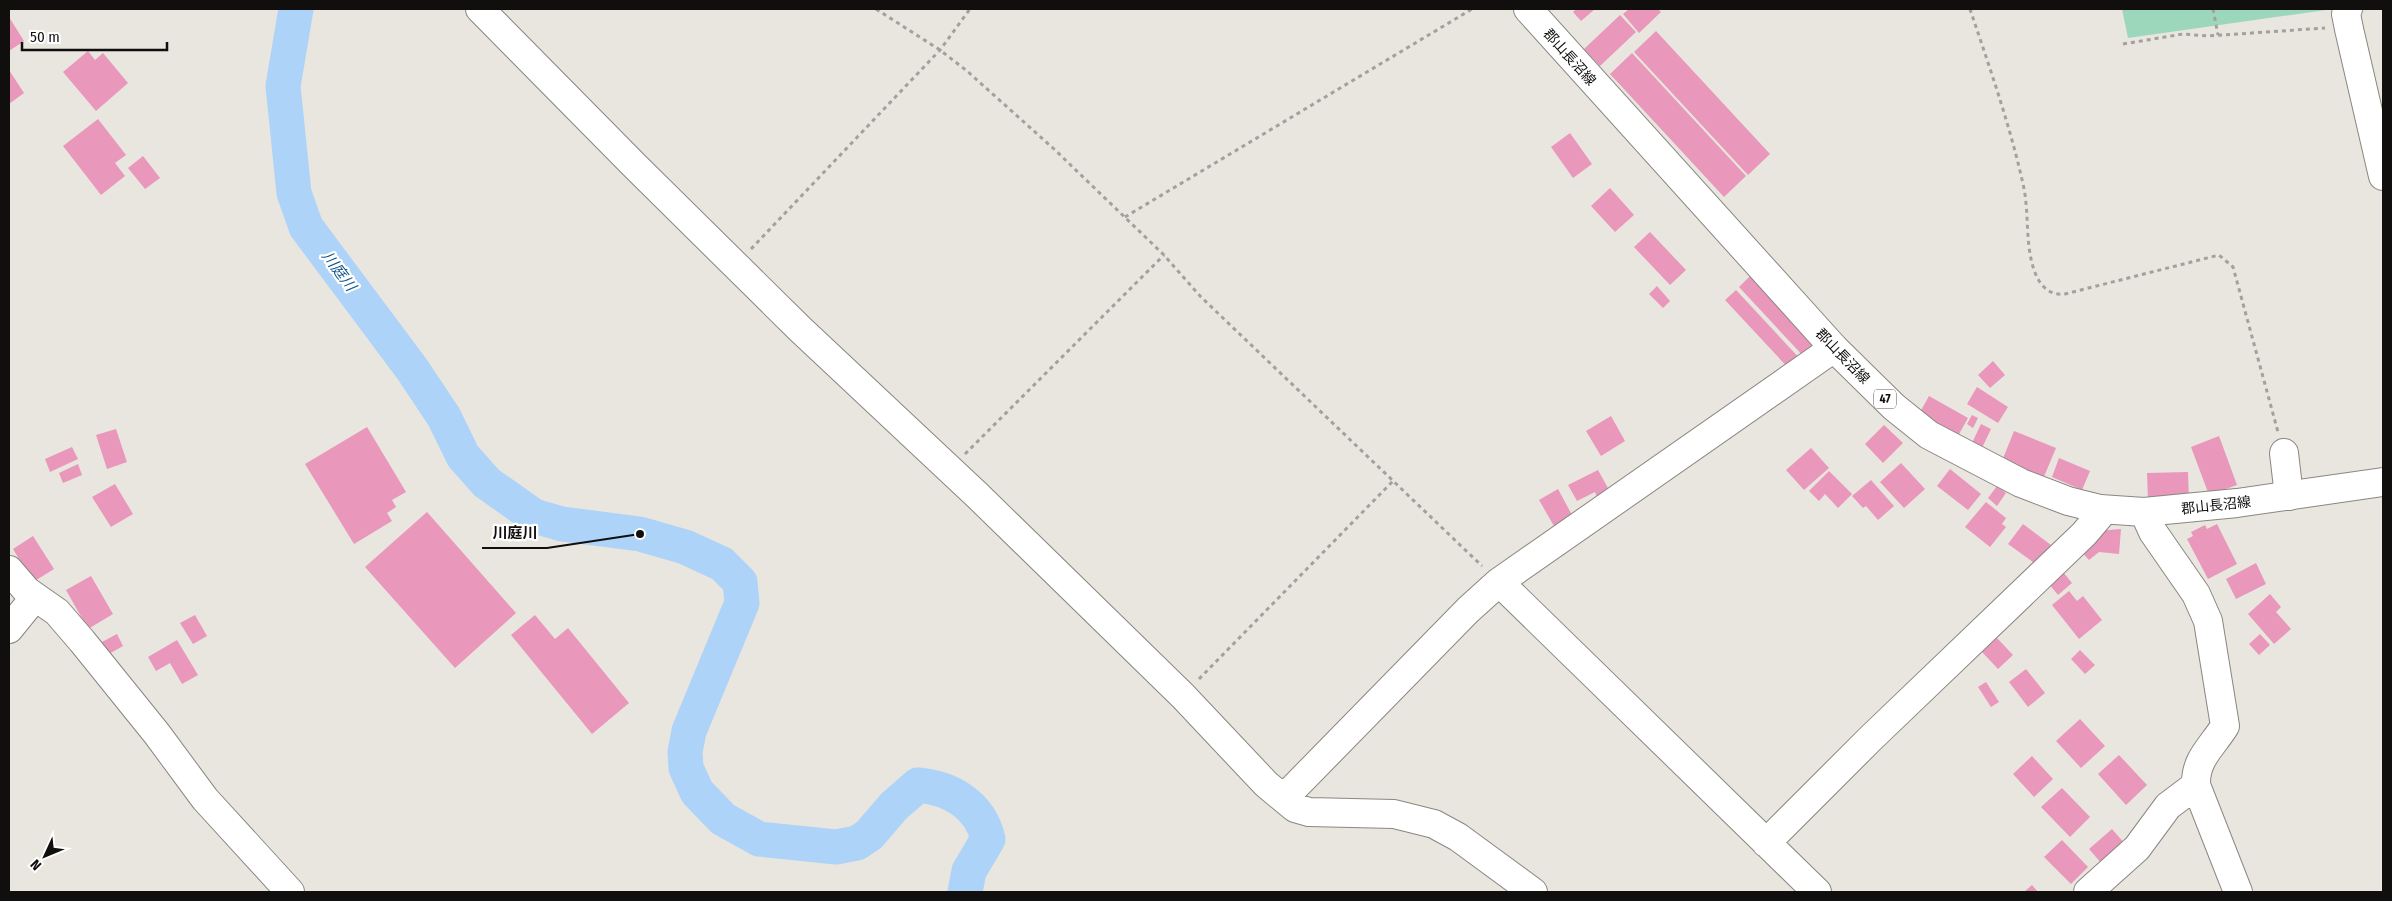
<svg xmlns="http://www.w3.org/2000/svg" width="2392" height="901" font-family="'Fira Sans Condensed','Noto Sans JP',sans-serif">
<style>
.green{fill:#9cd7bb}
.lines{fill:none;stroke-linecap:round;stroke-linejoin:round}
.river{stroke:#aed3f8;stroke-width:35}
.building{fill:#e997bb}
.minor-casing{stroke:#8a8781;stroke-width:30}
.major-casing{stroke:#8a8781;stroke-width:30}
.path{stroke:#a3a19b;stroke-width:3;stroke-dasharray:4 4;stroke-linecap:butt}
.minor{stroke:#fff;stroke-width:28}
.major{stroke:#fff;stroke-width:28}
.labels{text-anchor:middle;stroke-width:4.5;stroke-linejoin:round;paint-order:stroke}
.shield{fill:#fff;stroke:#585756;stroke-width:1}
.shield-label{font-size:12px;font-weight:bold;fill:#100f0d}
.street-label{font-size:14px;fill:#100f0d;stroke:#fff}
.water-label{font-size:15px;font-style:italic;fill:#10568c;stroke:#fff}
.leader{fill:none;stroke:#100f0d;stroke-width:2}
.callout-dot{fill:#100f0d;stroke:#fff;stroke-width:2}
.callout-label{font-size:15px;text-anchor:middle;font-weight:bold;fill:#100f0d;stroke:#fff;stroke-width:4.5;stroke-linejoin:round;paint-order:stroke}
</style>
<rect width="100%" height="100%" fill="#e9e6df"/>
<path class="green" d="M2122 9H2333L2128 38Z"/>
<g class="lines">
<path class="river" d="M296 9 283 86 294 193 306 227 412 369 444 417 463 456 487 483 534 516 562 524 640 534 685 547 722 564 740 582 742 603 689 731 685 752 686 768 697 792 723 819 759 839 836 847 857 843 869 835 894 806 918 785C951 788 980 805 988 839L969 871 965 892"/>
</g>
<path class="building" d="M1576 9H1595L1581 21 1573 12Z
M1629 9H1658L1661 12 1639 33 1623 14Z
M1620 15 1636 32 1600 66 1584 49Z
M9 17 24 41 9 51Z
M1656 31 1770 154 1748 175 1634 52Z
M88 51 95 60 103 53 128 83 96 111 63 72Z
M1632 53 1746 176 1724 197 1610 74Z
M9 70 24 93 9 104Z
M98 119 126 155 115 163 125 176 101 195 63 146Z
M1570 133 1592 164 1573 178 1551 147Z
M143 156 160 178 145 189 128 168Z
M1610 188 1634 215 1615 232 1591 206Z
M1650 232 1686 270 1670 285 1634 247Z
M1750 276 1817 349 1806 359 1739 287Z
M1657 286 1670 301 1663 308 1649 294Z
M1736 290 1803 362 1792 372 1725 300Z
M1993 361 2005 375 1990 388 1978 375Z
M1977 387 2008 407 1998 423 1967 404Z
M1929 396 1968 418 1958 436 1919 414Z
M1972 415 1978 418 1973 428 1967 424Z
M1611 416 1625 441 1601 456 1586 431Z
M1981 424 1991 429 1981 450 1971 445Z
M1884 425 1903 443 1883 463 1865 444Z
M367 427 406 492 392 500 396 507 387 513 392 521 354 544 305 464Z
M116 429 127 462 107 469 96 435Z
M2014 431 2056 448 2043 479 2002 461Z
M2219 436 2237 485 2209 495 2191 447Z
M72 447 78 459 50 472 45 459Z
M1811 448 1829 468 1804 490 1786 470Z
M2059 458 2090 471 2082 490 2052 477Z
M1901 463 1925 489 1904 508 1880 482Z
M78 464 82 475 63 483 59 473Z
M1950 469 1981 494 1968 510 1937 486Z
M1598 470 1609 490 1597 497 1595 492 1577 501 1568 485Z
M1829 471 1852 494 1838 508 1825 494 1819 501 1809 491Z
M2188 472 2189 500 2148 501 2147 473Z
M1871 480 1894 506 1878 520 1866 506 1863 508 1852 496Z
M115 484 133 514 111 527 92 497Z
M1997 486 2006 493 1997 506 1988 498Z
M1558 489 1572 515 1554 526 1539 500Z
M1986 502 2006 518 2002 524 2006 527 1990 547 1965 527Z
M427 512 516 613 455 668 365 567Z
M2023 524 2051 545 2037 565 2008 544Z
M2217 524 2237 564 2208 579 2187 539 2193 536 2191 532 2205 525 2207 529Z
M2121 529 2119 554 2099 552 2089 560 2079 549 2096 531Z
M33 536 54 569 33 582 13 549Z
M2256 563 2266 584 2236 599 2226 579Z
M2059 567 2072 583 2058 595 2045 579Z
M91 576 113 614 88 629 66 590Z
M2069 591 2077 601 2083 596 2102 620 2079 639 2052 605Z
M2270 594 2281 607 2276 612 2291 629 2274 644 2248 614Z
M195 615 207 636 193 644 180 623Z
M535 615 555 639 568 628 629 703 592 734 511 635Z
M117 634 123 646 107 655 100 643Z
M2260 634 2270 645 2259 655 2249 644Z
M1997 638 2013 655 1998 669 1982 652Z
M177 640 198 675 182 684 170 663 156 671 148 657Z
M2080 650 2095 665 2085 674 2071 659Z
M2026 669 2045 693 2028 707 2009 682Z
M1986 682 1999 702 1991 707 1978 687Z
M2080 719 2105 746 2081 768 2056 741Z
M2119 755 2147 785 2126 805 2098 774Z
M2032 756 2053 779 2034 797 2013 774Z
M2062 788 2090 817 2070 837 2041 807Z
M2112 829 2125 844 2102 864 2089 849Z
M2062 840 2088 867 2071 884 2044 857Z
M2032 885 2038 892H2024Z"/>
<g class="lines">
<g class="minor-casing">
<path id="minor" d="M480 9 635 166 800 329 977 495 1183 696 1266 784 1295 808 1309 812 1394 814 1434 824 1458 837 1533 892
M2348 9 2346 14 2349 29 2383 176
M2284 453 2289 496
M2144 512 2153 532 2196 594 2208 621 2225 726C2212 747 2195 759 2196 785L2238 892
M9 570 27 591 57 612 82 641 157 734 205 799 290 892
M1499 582 1817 892
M9 629 35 597
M1284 798 1468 610 1499 582 1834 348
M1766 843 1871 738 2084 534 2101 514 2100 509
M2088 892 2137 848 2168 806 2196 785"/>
</g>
<g class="major-casing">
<path id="major" d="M1528 9 1834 348 1894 407 1929 435 2021 483 2068 501 2100 509 2144 512 2237 503 2383 482"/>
</g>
<path class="path" d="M876 9 940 50 967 71 1054 149 1164 255 1201 297 1482 566
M1970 9C1989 66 2010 125 2023 184 2030 213 2024 247 2036 275 2041 287 2051 296 2065 294L2219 255 2233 267 2278 432
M2213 9 2218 35
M2123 44 2183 34 2208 36 2325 28
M1125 217 1472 9
M751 249 940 50 970 9
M965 454 1164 255
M1199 679 1393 481"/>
<use href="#minor" class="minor"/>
<use href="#major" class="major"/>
</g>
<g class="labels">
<rect class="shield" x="1874" y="389.5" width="22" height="19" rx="4"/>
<g class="shield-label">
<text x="1885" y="403">47</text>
</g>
<g class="street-label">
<text transform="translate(1570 57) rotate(48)" y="5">郡山長沼線</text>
<text transform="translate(1843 356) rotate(46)" y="5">郡山長沼線</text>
<text transform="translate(2216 505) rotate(-6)" y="5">郡山長沼線</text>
</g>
<g class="water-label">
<text transform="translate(339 271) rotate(53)" y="5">川庭川</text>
</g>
</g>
<path class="leader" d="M640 534L547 548H482"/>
<circle class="callout-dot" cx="640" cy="534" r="5"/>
<g class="callout-label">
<text x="515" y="538">川庭川</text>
</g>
<rect width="2392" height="901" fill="none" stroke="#100f0d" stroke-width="20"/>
<g transform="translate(45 856) rotate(226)" stroke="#ffffff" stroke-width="4" paint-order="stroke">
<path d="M0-4L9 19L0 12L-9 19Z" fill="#100f0d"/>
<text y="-8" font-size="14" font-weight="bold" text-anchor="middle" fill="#100f0d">N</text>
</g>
<path d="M22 42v8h145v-8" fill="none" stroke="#100f0d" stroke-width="2.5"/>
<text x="30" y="42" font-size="15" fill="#100f0d" stroke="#ffffff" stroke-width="4" paint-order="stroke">50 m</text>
</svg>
